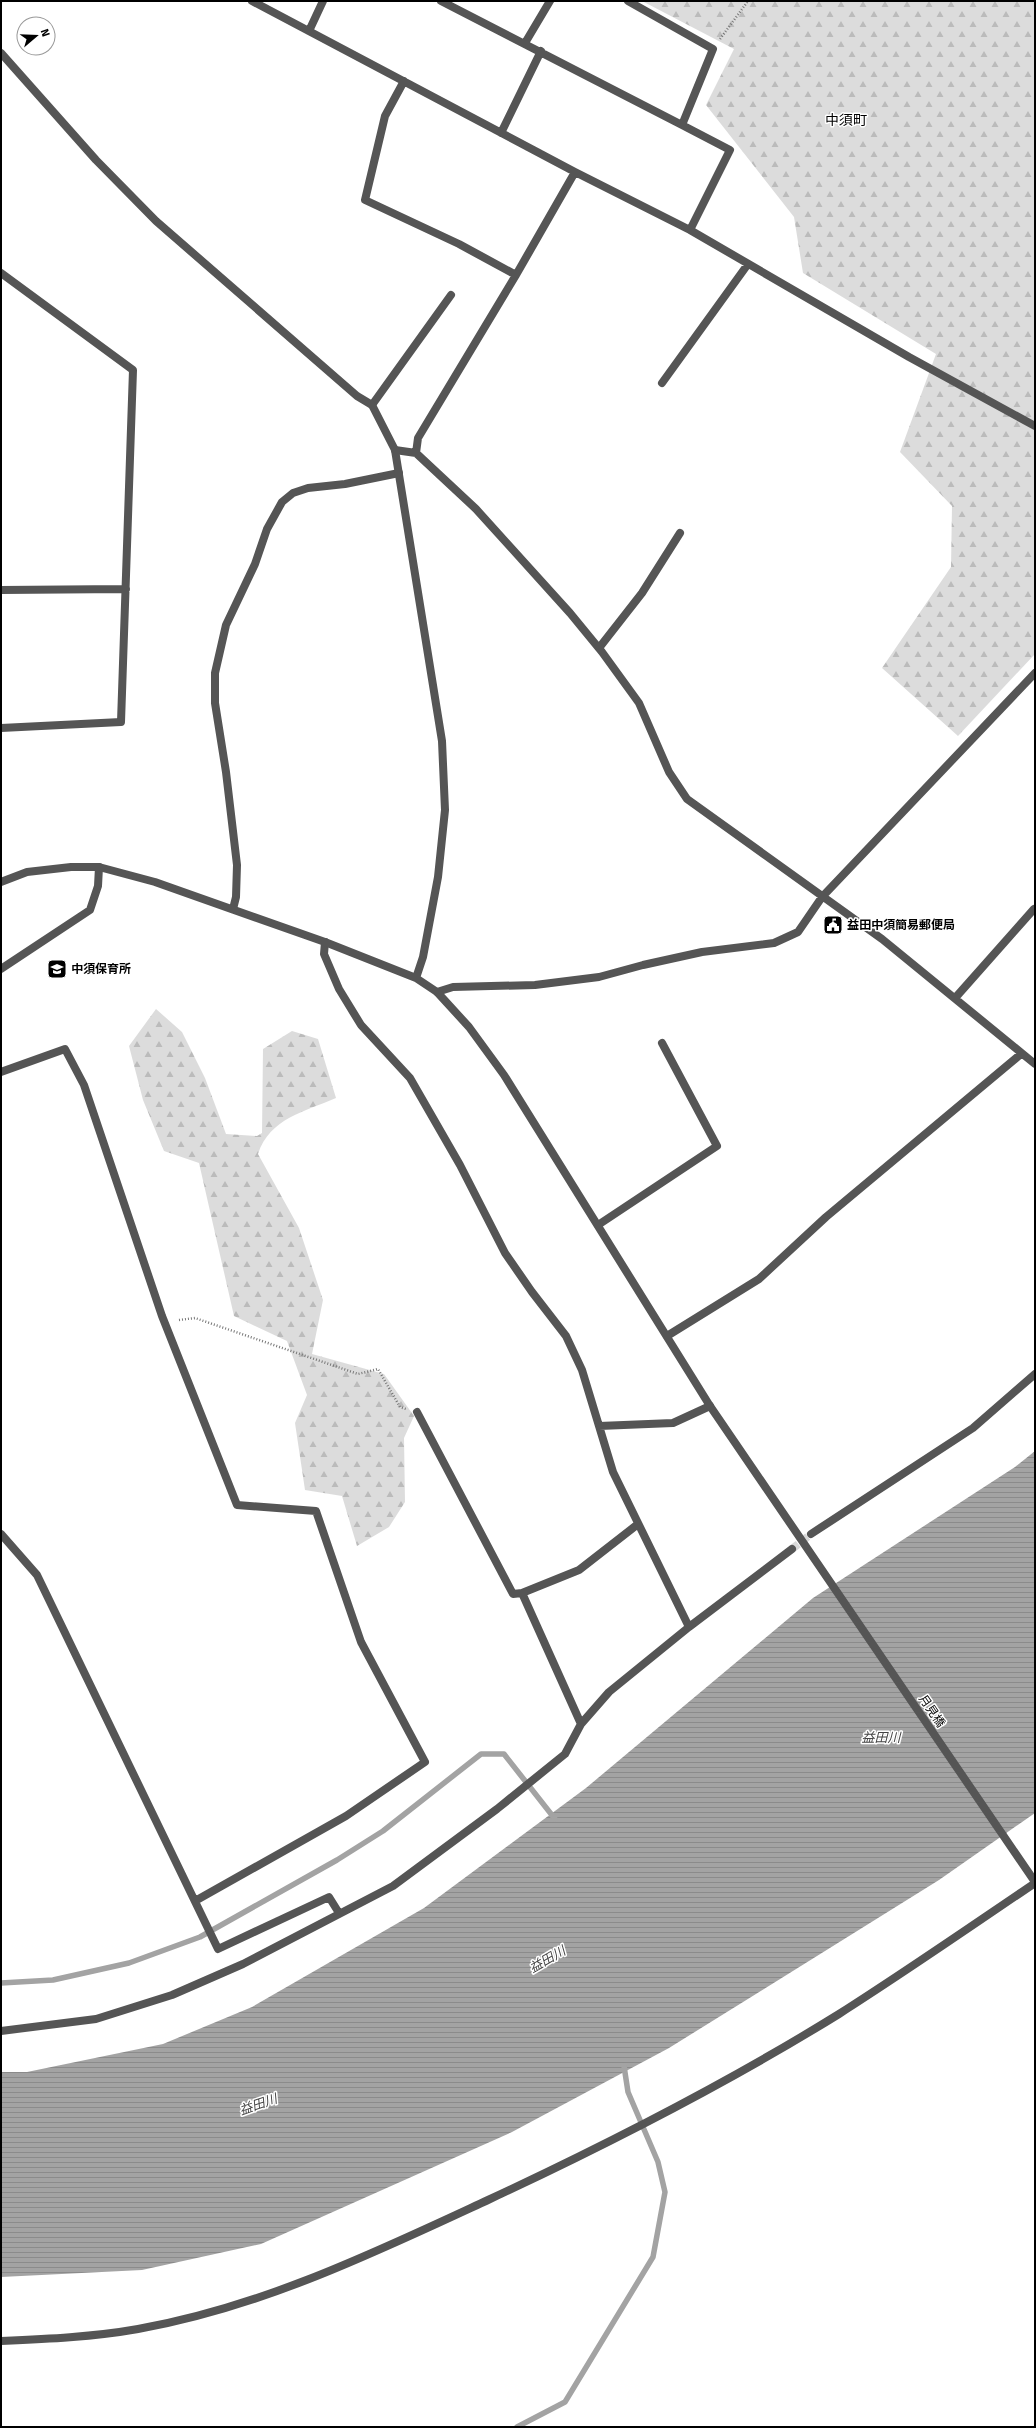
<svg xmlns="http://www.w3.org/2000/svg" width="1036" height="2428" font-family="'Fira Sans','Noto Sans JP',sans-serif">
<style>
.forest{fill:url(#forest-firs)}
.water{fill:url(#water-rules)}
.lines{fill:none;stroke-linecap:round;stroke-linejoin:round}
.stream{stroke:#a3a3a3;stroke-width:5.5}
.minor-tunnel{stroke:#d9d9d9;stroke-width:8;stroke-dasharray:8 4;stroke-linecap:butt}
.path{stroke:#777;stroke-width:2.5;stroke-dasharray:1 2;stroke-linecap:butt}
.minor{stroke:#555;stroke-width:8}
.tertiary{stroke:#555;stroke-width:8}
.labels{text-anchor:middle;stroke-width:3;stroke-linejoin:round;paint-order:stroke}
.poi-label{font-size:12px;font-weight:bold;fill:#000;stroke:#fff;text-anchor:start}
.street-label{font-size:12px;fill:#000;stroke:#fff}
.water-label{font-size:13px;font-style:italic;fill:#444;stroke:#fff}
.quarter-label{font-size:14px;fill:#000;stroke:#fff}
</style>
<defs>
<pattern id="forest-firs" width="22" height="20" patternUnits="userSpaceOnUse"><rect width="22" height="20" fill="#dcdcdc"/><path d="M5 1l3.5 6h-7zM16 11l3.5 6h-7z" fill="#bbb"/></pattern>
<pattern id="water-rules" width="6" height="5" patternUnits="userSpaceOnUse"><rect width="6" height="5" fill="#a3a3a3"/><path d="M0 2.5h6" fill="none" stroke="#8b8b8b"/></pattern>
</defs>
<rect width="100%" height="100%" fill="#fff"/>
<path class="forest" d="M642 1H1035V654L958 736 882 668 951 567 952 506 900 452 936 354 803 273 794 217 706 105 734 49Z
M156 1009 182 1032 205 1078 226 1134 257 1136 262 1133 263 1049 292 1031 318 1039 336 1098C304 1112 270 1118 258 1154L299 1228 323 1300 312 1354 384 1374 414 1416 404 1438 405 1502 389 1527 357 1546 342 1496 305 1490 295 1423 307 1395 287 1341 234 1316 199 1163 164 1151 143 1100 129 1046Z"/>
<path class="water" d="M1035 1451V1813L939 1880 669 2048 512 2132 261 2244 142 2270 1 2277V2072H27L163 2044 252 2007 424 1908 586 1788 813 1598 1015 1467Z"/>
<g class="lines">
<path class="stream" d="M1 1983 53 1980 129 1963 200 1937 337 1860 383 1831 481 1754H504L555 1819
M517 2427 565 2402 653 2257 665 2192 658 2162 628 2092 624 2066"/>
<path class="minor-tunnel" d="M792 1549 811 1534"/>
<path class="path" d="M720 39 748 1
M179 1320 195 1318 358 1374 378 1369 400 1407 406 1409"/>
<path class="minor" d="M252 1 575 172 690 230 909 357 1035 426
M441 1 682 125
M628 1 713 49 682 125 730 150 690 230
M309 31 323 1
M525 43 550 1
M404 81 385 116 365 200 459 244 516 275
M501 133 541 51
M1 273 133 370 121 722 1 728
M662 383 748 264
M372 405 451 295
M395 450 416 453 476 509 570 613 602 652 639 703 669 772 687 799 882 939 1035 1064
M416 453 418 438 516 275 575 172
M1 590 126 589
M599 648 642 593 680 533
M233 909 236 897 237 865 226 772 215 703V673L226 625 255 564 267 529 282 502 293 493 308 488 345 484 399 473
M325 942 324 954 339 989 361 1025 410 1078 460 1165 505 1253 532 1292 566 1336 582 1370 613 1472 689 1627
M1 969 90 910 98 886 99 867
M437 992 453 987 535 985 599 977 643 965 702 952 774 943 798 932 822 897 1035 673
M956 997 1034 909
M1 1072 65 1049 84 1085 162 1316 237 1505 316 1511 361 1642 425 1762 346 1816 195 1901
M598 1225 717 1146 662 1043
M667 1336 759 1279 826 1217 1021 1054
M417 1412 513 1594 522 1593
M599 1426 673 1423 710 1406
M1 1534 37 1575 218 1949 329 1897 339 1913
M811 1534 973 1428 1035 1374
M581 1724 522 1593 579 1570 638 1524
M1 2031 96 2019 172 1995 243 1964 393 1886 497 1809 565 1754 581 1724 609 1692 689 1627 792 1549
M1 2341C47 2339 93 2337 138 2329 262 2307 376 2252 488 2200 608 2144 726 2084 839 2014 905 1972 970 1927 1035 1883"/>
<path class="tertiary" d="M1 53 96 160 156 221 357 396 372 405 395 450 442 741 445 810 438 877 423 957 416 978
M1 882 27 872 71 867H99L155 882 325 942 416 978 437 992 469 1027 504 1075 710 1406 1035 1882"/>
</g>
<defs>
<g id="civic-square" transform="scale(1)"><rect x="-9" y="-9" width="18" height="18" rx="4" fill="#000" stroke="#fff"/><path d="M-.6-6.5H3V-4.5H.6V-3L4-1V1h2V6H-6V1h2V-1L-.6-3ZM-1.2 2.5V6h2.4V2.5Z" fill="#fff"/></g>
<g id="school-square" transform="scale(1)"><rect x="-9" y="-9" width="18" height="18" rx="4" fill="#000" stroke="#fff"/><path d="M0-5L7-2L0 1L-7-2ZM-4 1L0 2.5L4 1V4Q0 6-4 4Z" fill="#fff"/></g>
</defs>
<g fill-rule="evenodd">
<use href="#civic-square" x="833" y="925"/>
<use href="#school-square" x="57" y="969"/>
</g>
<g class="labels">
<g class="poi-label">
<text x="847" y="929">益田中須簡易郵便局</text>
<text x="71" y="973">中須保育所</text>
</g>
<g class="street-label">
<text transform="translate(932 1711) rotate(56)" y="4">月見橋</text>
</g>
<g class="water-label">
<text x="881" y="1742">益田川</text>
<text transform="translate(547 1959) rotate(-30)" y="5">益田川</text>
<text transform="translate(258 2104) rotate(-19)" y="5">益田川</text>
</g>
<g class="quarter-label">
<text x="846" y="125">中須町</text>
</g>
</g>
<rect width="1036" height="2428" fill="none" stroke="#000000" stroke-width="4"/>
<g transform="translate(36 36) rotate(71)"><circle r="19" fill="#ffffff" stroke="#999999"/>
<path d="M0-3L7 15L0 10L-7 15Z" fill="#000000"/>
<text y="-6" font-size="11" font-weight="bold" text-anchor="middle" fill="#000000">N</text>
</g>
</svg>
